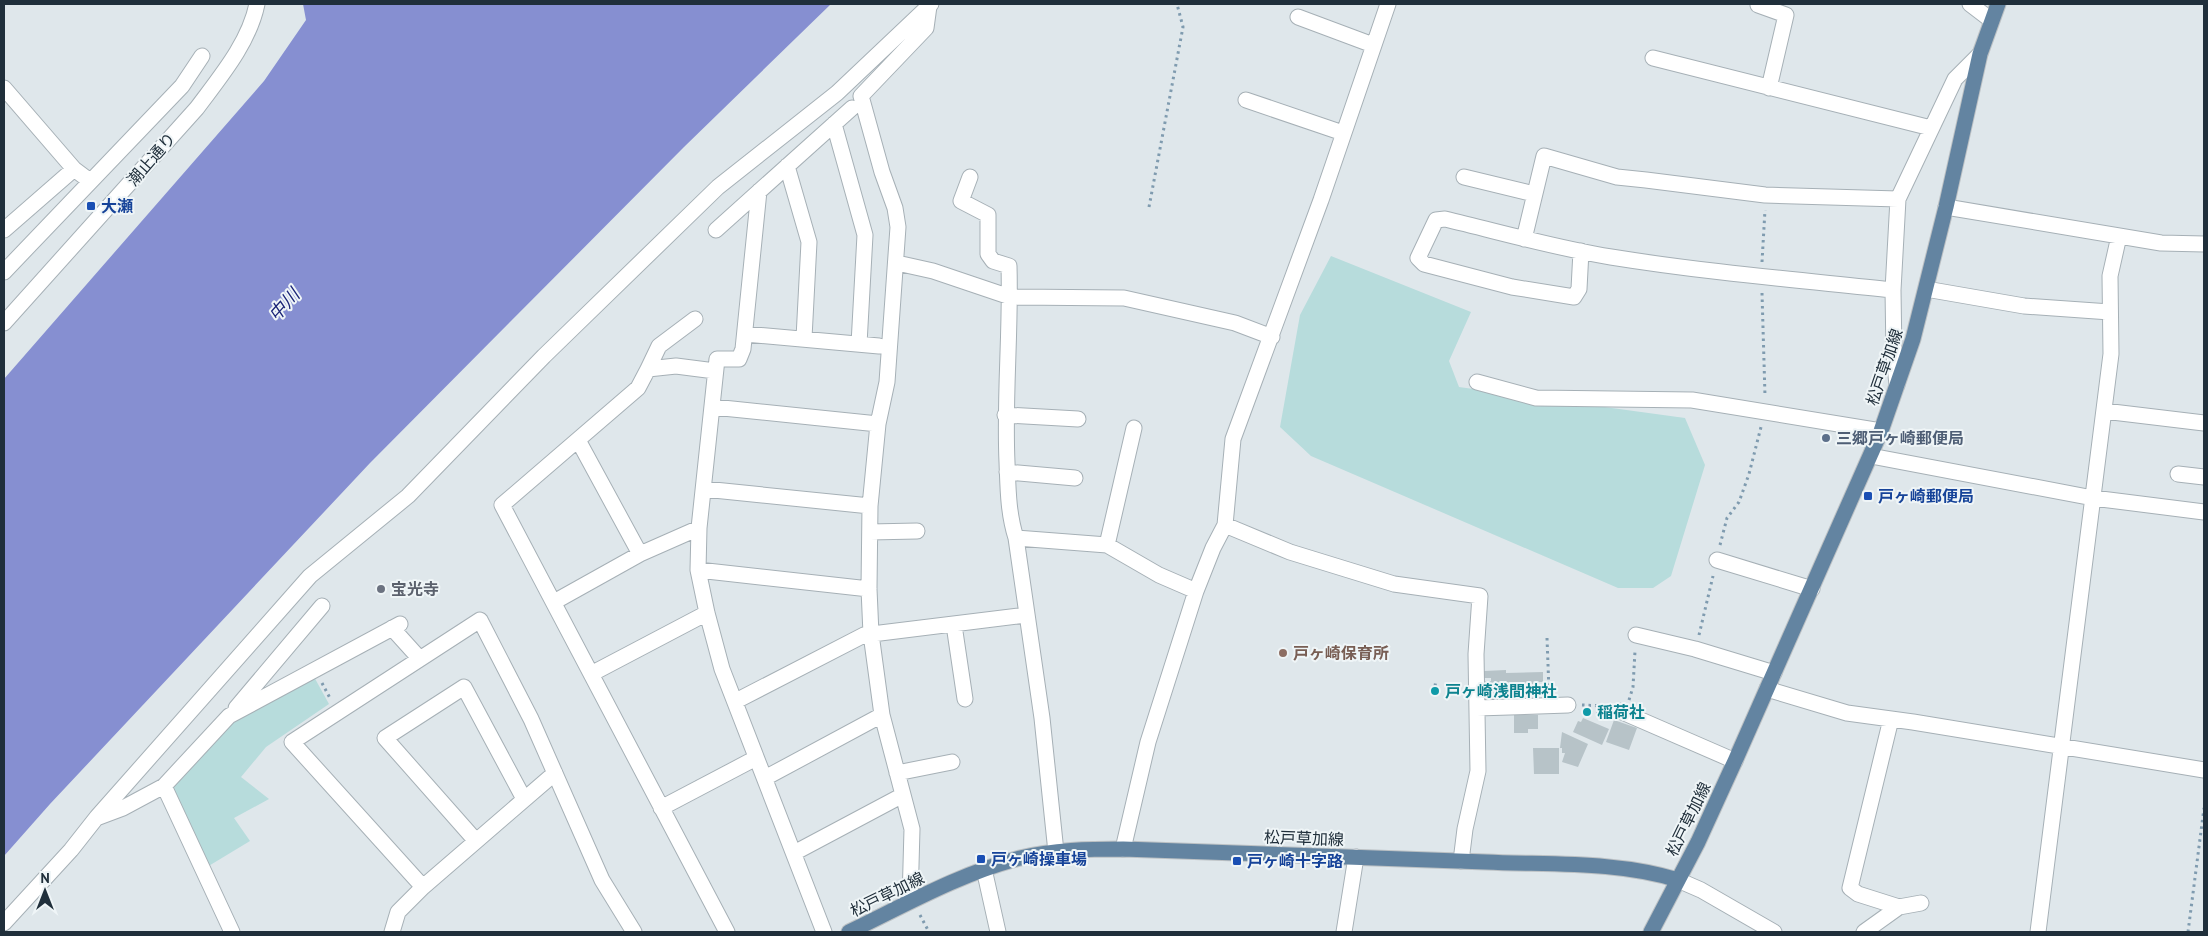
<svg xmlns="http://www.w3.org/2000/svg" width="2208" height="936" font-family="'PT Sans','Noto Sans JP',sans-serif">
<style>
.green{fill:#b7dcdc}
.water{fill:#868fd1}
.building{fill:#b7c3c8}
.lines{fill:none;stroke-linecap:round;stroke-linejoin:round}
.minor-casing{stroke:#a6b0b6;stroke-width:17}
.major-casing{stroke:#bcc1c4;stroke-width:17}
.path{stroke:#7f9baf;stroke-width:3;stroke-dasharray:2.5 4;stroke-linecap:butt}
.minor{stroke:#fff;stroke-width:15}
.major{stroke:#6384a1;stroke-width:15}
.transit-dot{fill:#1a4fb4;stroke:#eff5f7;stroke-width:2}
.service-dot{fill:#5c6f8a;stroke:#eff5f7;stroke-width:2}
.worship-dot{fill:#6b7280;stroke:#eff5f7;stroke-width:2}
.education-dot{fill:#8d6e63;stroke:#eff5f7;stroke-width:2}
.culture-dot{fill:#0f9aa8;stroke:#eff5f7;stroke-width:2}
.labels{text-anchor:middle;stroke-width:4;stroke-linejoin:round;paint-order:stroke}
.street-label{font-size:16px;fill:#202f3b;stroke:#eff5f7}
.transit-label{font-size:16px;font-weight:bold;fill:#164399;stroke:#eff5f7;text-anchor:start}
.service-label{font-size:16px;font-weight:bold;fill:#4e5e75;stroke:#eff5f7;text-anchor:start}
.worship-label{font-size:16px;font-weight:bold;fill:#5b616d;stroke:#eff5f7;text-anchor:start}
.education-label{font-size:16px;font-weight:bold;fill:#785e54;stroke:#eff5f7;text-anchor:start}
.culture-label{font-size:16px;font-weight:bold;fill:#0d838f;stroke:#eff5f7;text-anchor:start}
.water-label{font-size:18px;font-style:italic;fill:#1a2477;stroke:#eff5f7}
</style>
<rect width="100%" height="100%" fill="#dfe7eb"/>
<path class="green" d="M1331 256 1471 312 1449 361 1459 387 1685 418 1705 465 1671 576 1653 588H1618L1311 456 1280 427 1300 315Z
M313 675 329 704 266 747 241 777 269 799 234 818 250 841 207 867 172 784 230 722Z"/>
<path class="water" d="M303 4H831L684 147 370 463 50 804 4 856V379L264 81 306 20Z"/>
<path class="building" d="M1506 670V673L1543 672V682H1539V689H1534V697H1525V699L1487 700 1489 690H1485V681H1491V678H1484V671Z
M1514 715H1538V729H1528V733H1514Z
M1583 718 1609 729 1602 745 1573 732 1578 721 1581 722Z
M1614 720 1637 728 1629 750 1606 742Z
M1562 732 1588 744 1578 767 1562 762 1565 753H1562V748H1560Z
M1533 748H1559V774H1534Z"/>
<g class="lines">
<g class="minor-casing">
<path id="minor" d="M1970 4 1991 20
M1758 5 1786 15 1769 88
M1298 17 1373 45
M1653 58 1931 128
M4 88 74 169 90 181
M1246 100 1343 133
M834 124 865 235 859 344
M787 166 809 242 804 338
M970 177 961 201 988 215V254L993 261 1009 266C1011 332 1004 397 1007 462 1008 488 1008 513 1016 538L1042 718 1056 852
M1464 177 1534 194
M759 191 743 349 739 359H717L699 528 698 570 707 613 722 669 824 932
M1946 207 2161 243 2204 244
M4 230 74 169
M716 230 852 108
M1524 239 1544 156 1617 177 1646 180 1765 195 1898 199
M1581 251 1579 289 1574 297 1512 287 1424 264 1418 258 1436 220 1445 219C1500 232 1555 248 1611 257 1704 272 1799 280 1893 290
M897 263 933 271 1010 297 1124 298 1235 323 1272 337
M4 272 182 86 202 56
M1926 289 2024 306 2110 312
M4 323 197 108C220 77 249 43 257 4
M745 334 879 346
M648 369 659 346 695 319
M715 371 676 366 648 369 638 388 502 505 727 932
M1477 382 1536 398 1692 400 1881 431
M1897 385 1894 356 1893 290 1898 199 1955 79 1980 54
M713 407 878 424
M2104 411 2204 423
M1005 415 1078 419
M578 440 640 554
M1871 456 2093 498 2204 512
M1007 472 1075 478
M2178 474 2204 477
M704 489 870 506
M1225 525 1290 552 1394 584 1480 596 1476 654 1478 771 1465 829 1461 861
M870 532 917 531
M1016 538 1107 545 1159 575 1196 591
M1107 545 1134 428
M1717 560 1812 589
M698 570 869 589
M554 602 640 554 699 528
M954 625 965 699
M392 628 420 659
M1636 635 1695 649 1774 673
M591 674 707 613
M1767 689 1847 713 1913 722 2204 770
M736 701 864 635 1026 615
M236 708 322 606
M1477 708 1568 705
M1620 711 1735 761
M1891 719 1850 888 1858 894 1899 907
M897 773 952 762
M765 778 882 715
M164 786 229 716 400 624
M661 808 756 758
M99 817 123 808 164 786 232 932
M476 841 385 738 464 687 524 799
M1123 849 1148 742 1196 591 1213 548 1225 525 1233 439 1321 200 1388 4
M794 853 903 795
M984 869 998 932
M1678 880 1701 890 1774 932
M423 887 292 742 480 620 531 719 602 880 634 932
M910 901 912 829 882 715 871 634 869 589 870 506 878 424 887 382 898 227 895 208 882 172 861 96 926 28 929 6
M4 923 71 850 97 817 310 576 408 496 544 356 718 187 837 93 931 4
M392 932 398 912 423 887 555 773
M1344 932 1356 857
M1864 932 1899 907 1921 903
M2038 932 2111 354 2110 276 2119 236"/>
</g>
<g class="major-casing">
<path id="major" d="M849 932C905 905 959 874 1020 858 1054 850 1088 849 1123 849 1244 853 1365 857 1486 862 1549 865 1618 861 1678 880
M1651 932 1698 842 1735 761 1881 431 1913 339 1946 207 1980 54 1998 4"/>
</g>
<path class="path" d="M1149 207 1183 27 1177 4
M1762 262 1765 210
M1762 293 1765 396
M1720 545 1727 518 1739 502 1749 474 1761 427
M1699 635 1713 576
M1547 638 1549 691
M322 683 331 700
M1435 686 1436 680
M1629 700 1633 687 1635 651
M1582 705 1605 706
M1590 712 1601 714 1602 708
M920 915 929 932
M2188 932 2204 808"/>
<use href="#minor" class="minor"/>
<use href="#major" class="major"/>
</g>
<g class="transit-dot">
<rect x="86" y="201" width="10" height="10" rx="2.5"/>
<rect x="1863" y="491" width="10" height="10" rx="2.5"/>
<rect x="976" y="854" width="10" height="10" rx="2.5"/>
<rect x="1232" y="856" width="10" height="10" rx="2.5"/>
</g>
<circle class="service-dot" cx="1826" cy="438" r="5"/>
<circle class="worship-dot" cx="381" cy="589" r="5"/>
<circle class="education-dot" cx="1283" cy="653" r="5"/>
<g class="culture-dot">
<circle cx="1435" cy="691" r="5"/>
<circle cx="1587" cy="712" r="5"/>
</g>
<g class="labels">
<g class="street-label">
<text transform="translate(151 159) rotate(-49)" y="6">潮止通り</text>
<text transform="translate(1884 367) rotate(-71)" y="6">松戸草加線</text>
<text transform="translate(1688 819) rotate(-64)" y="6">松戸草加線</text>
<text transform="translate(1304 838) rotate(2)" y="6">松戸草加線</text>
<text transform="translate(887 894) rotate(-26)" y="6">松戸草加線</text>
</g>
<g class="transit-label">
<text x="101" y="212">大瀬</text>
<text x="1878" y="502">戸ヶ崎郵便局</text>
<text x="991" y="865">戸ヶ崎操車場</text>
<text x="1247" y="867">戸ヶ崎十字路</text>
</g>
<g class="service-label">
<text x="1836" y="444">三郷戸ヶ崎郵便局</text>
</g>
<g class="worship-label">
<text x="391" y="595">宝光寺</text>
</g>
<g class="education-label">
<text x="1293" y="659">戸ヶ崎保育所</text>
</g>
<g class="culture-label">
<text x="1445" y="697">戸ヶ崎浅間神社</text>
<text x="1597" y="718">稲荷社</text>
</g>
<g class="water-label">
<text transform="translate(284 305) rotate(-48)" y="6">中川</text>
</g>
</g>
<rect width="2208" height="936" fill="none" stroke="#202f3b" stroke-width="10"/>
<g transform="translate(45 891)" stroke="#eff5f7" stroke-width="4" paint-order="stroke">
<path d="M0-4L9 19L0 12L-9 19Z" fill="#202f3b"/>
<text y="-8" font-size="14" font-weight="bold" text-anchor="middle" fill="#202f3b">N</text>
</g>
</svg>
